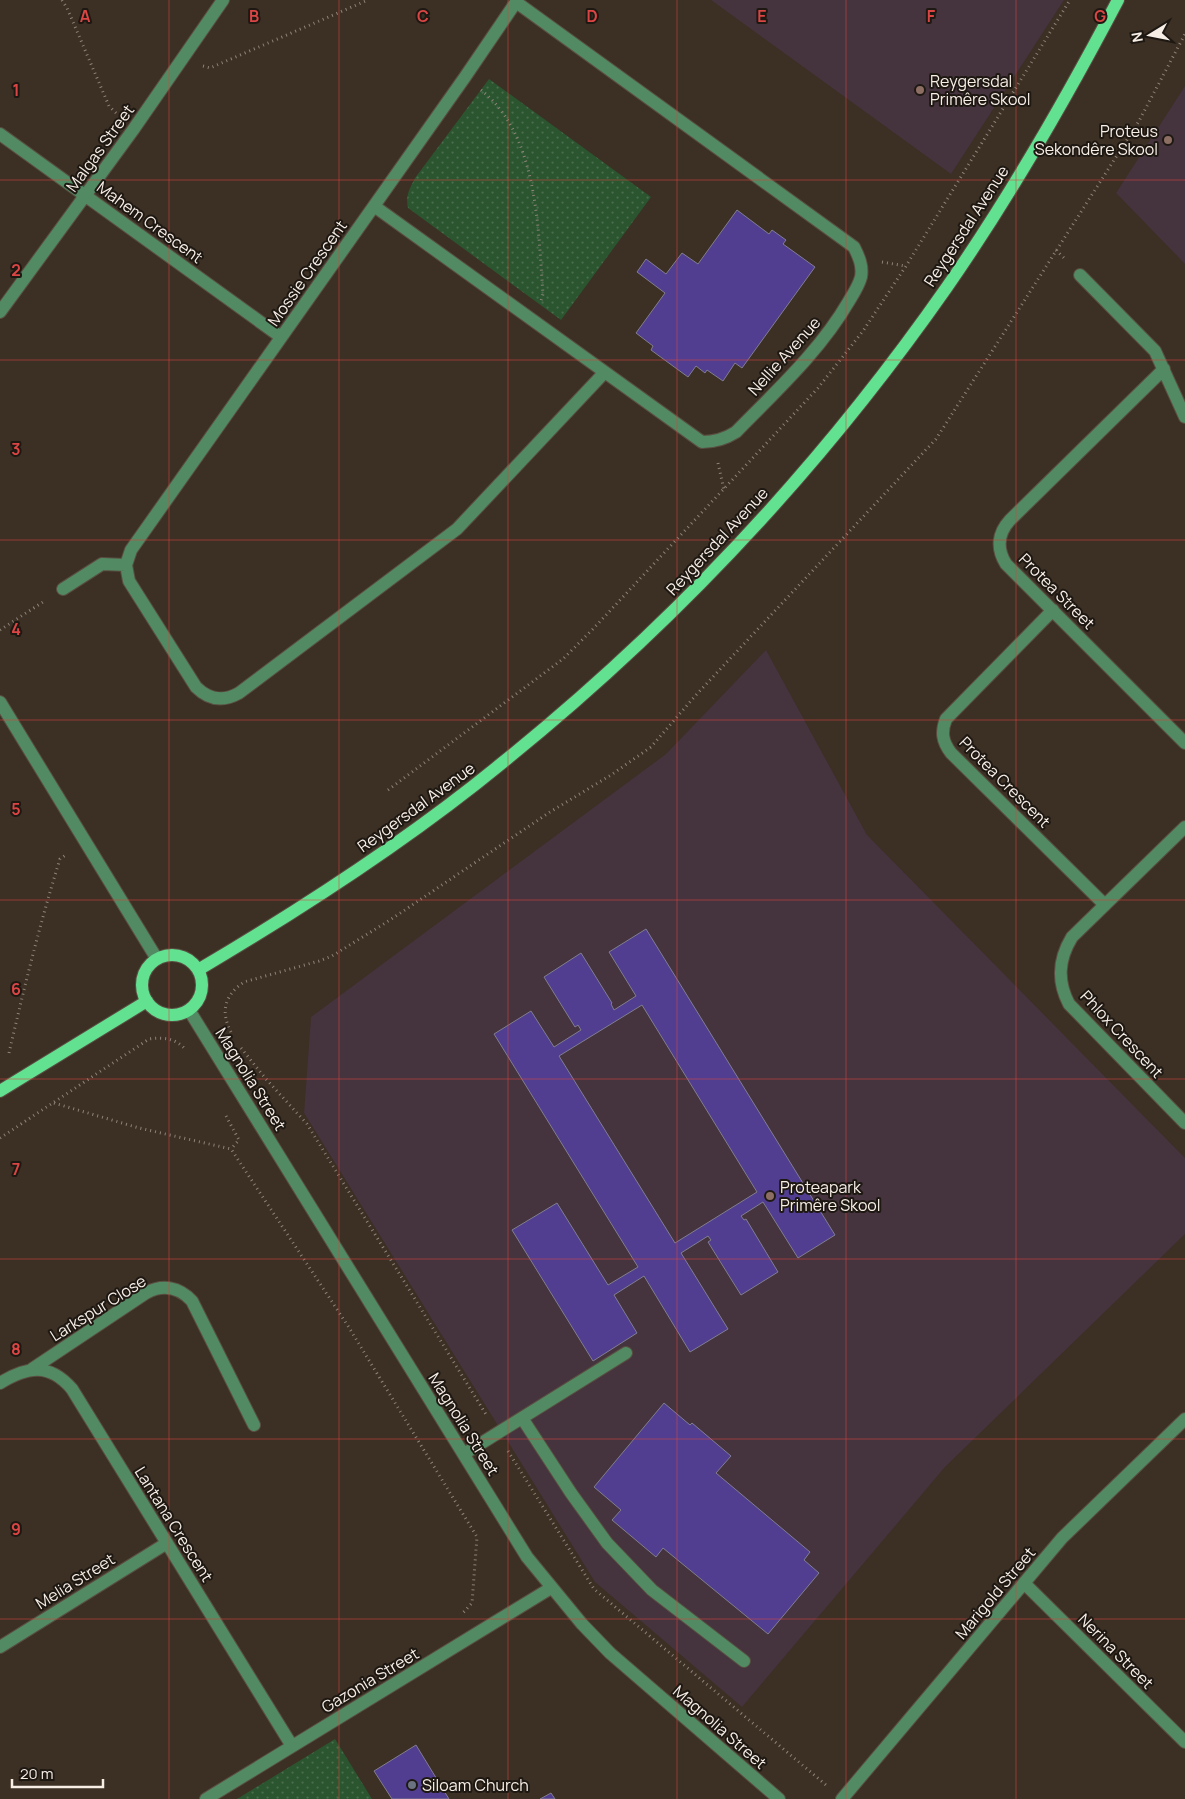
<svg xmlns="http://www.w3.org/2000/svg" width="1185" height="1799" font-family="Manrope,sans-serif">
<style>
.education{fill:#45333d}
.grass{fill:url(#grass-dots)}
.building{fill:#513e90;stroke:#807e91;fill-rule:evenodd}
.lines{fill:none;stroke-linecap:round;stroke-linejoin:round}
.minor-casing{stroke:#5a4e42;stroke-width:14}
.major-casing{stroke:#5a4e42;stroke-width:14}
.path{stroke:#8f847a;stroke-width:3;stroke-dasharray:1 4;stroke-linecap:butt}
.minor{stroke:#518a63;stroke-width:12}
.major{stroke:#62e191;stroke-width:12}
.grid{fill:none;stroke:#db4644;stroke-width:1;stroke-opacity:0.55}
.education-dot{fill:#8d6e63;stroke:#1e1813;stroke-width:2}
.worship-dot{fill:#6b7280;stroke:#1e1813;stroke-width:2}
.labels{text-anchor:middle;stroke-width:4;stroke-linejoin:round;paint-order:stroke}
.poi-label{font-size:16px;fill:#f7eee6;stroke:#1e1813;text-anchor:start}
.street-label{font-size:16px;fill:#f7eee6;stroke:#1e1813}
.grid-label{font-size:16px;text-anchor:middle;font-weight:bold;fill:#db4644;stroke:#1e1813;stroke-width:4;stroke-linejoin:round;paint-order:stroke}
</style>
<defs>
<pattern id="grass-dots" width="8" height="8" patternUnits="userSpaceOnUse" patternTransform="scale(1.25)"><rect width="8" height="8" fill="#2a552f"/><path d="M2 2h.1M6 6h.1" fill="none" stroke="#4a6e4d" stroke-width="1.8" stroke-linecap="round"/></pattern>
</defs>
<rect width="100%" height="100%" fill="#3c2f23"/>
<path class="education" d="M711 0H1064L951 174Z
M1185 86V264L1116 193Z
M766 650 867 835 1185 1158V1234L945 1467 742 1707 595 1582 304 1113 311 1017 666 754Z"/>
<path class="grass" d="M489 79 651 197 561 320 408 208C405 196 410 188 415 178Z
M335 1739 372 1799H237Z"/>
<path class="building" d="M737 210 769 234 772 230 786 240 783 244 815 267 742 368 735 363 723 381 707 370 705 373 696 366 688 377 651 350 653 346 636 333 665 293 637 272 646 259 666 274 682 253 698 264Z
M646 929 835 1235 798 1258 763 1202 741 1216 744 1220 746 1219 778 1272 741 1295 708 1242 711 1240 708 1236 681 1253 728 1329 690 1352 644 1276 614 1295 637 1333 593 1361 512 1230 557 1203 608 1285 638 1267 494 1034 531 1011 554 1047 581 1030 578 1025 575 1027 544 977 581 953 612 1003 611 1004 614 1010 636 996 609 952ZM642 1005 757 1192 675 1243 559 1056Z
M664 1403 690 1425 692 1423 731 1456 716 1473 810 1552 804 1560 819 1573 768 1634 663 1548 656 1557 612 1520 621 1510 594 1487Z
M416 1745 449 1799H392L374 1771Z
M551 1793 555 1799H540Z"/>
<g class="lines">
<g class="minor-casing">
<path id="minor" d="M516 0V2L465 77 131 550 126 565 129 581 196 687C209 700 223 702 239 693L457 529 604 373
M0 134 281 337
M374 206 702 442C715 442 725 439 736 432 776 391 820 351 849 301 854 293 859 285 861 277 863 266 859 257 854 247L516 2
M1080 275 1155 351 1185 417
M0 312 133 130 223 0
M1164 369 1010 520C998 533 996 548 1006 564L1185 743
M63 589 102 564 126 565
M1053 610 946 719C941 732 942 741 951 753L1105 905
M0 702 157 959
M1185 827 1072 937C1058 960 1057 981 1069 1004L1185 1123
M189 1010 527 1557 582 1624 610 1653 779 1799
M32 1369 146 1293C163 1284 179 1287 192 1301L254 1425
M0 1383C27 1367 49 1362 72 1389L292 1746
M522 1418 571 1493 607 1543 652 1590 744 1661
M464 1454 626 1353
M1024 1583 1185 1742
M0 1647 167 1543
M206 1799 551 1588
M842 1799 1062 1538 1185 1419"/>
</g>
<g class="major-casing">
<path id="major" d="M142 985a30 30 0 1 1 60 0a30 30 0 1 1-60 0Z
M198 970C303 908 407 841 502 763 672 626 822 466 947 287 1011 195 1066 99 1118 0
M0 1091 147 1001"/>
</g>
<path class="path" d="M62 0 67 8 109 106 118 115
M203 66 210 68 368 0
M481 90C538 135 538 228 543 294L541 301
M1056 250 1066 260
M882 262 905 266
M718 463 724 490
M0 630 46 600
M388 790 563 659 593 629 818 388 863 331 906 266 1070 0
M231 1032C220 1011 225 995 244 982L319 961 332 956 390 920 550 812 611 775 651 747 696 695 936 439 1139 121 1185 34
M241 1048 266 1079 307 1124 487 1416
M9 1053C24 988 40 923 60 859L67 854
M54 1103 139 1128 231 1149 348 1326 477 1537 472 1603 461 1615
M226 1116 239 1140 231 1149
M0 1138 149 1039C163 1037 175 1038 185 1049
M508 1451 594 1589 826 1785"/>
<use href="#minor" class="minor"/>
<use href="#major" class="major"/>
</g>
<path class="grid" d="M169 0V1799M339 0V1799M508 0V1799M677 0V1799M846 0V1799M1016 0V1799M0 180H1185M0 360H1185M0 540H1185M0 720H1185M0 900H1185M0 1079H1185M0 1259H1185M0 1439H1185M0 1619H1185"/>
<g class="education-dot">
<circle cx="920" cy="90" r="5"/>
<circle cx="1168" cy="140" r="5"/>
<circle cx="770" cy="1196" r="5"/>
</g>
<circle class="worship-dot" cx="412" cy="1785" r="5"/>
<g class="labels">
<g class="poi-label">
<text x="930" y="87">Reygersdal<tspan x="930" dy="18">Primêre Skool</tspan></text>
<text x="1158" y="137" text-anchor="end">Proteus<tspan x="1158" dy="18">Sekondêre Skool</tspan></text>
<text x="780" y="1193">Proteapark<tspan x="780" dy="18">Primêre Skool</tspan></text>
<text x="422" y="1791">Siloam Church</text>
</g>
<g class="street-label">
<text transform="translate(100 148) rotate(-54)" y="6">Malgas Street</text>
<text transform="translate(150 222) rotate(36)" y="6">Mahem Crescent</text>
<text transform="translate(966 226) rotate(-57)" y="6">Reygersdal Avenue</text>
<text transform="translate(307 273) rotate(-55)" y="6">Mossie Crescent</text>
<text transform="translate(784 356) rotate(-48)" y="6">Nellie Avenue</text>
<text transform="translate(717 541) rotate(-47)" y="6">Reygersdal Avenue</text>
<text transform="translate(1057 591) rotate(45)" y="6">Protea Street</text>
<text transform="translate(1005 782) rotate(45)" y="6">Protea Crescent</text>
<text transform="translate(416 807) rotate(-36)" y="6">Reygersdal Avenue</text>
<text transform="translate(1122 1034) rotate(47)" y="6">Phlox Crescent</text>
<text transform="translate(251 1079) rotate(58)" y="6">Magnolia Street</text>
<text transform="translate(98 1308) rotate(-32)" y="6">Larkspur Close</text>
<text transform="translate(464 1424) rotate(58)" y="6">Magnolia Street</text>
<text transform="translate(174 1524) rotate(58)" y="6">Lantana Crescent</text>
<text transform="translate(75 1581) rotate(-32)" y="6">Melia Street</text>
<text transform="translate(995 1593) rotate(-50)" y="6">Marigold Street</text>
<text transform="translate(1116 1651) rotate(45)" y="6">Nerina Street</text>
<text transform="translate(370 1680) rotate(-31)" y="6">Gazonia Street</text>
<text transform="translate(720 1727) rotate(41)" y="6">Magnolia Street</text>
</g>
</g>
<g class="grid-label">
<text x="85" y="22">A</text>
<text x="254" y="22">B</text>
<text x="423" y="22">C</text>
<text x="592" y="22">D</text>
<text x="762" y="22">E</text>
<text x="931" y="22">F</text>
<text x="1100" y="22">G</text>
<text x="16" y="96">1</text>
<text x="16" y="276">2</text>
<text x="16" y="455">3</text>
<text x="16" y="635">4</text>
<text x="16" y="815">5</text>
<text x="16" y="995">6</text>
<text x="16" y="1175">7</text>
<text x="16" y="1355">8</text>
<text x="16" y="1535">9</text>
</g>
<g transform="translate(1150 35) rotate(260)" stroke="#1e1813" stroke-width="4" paint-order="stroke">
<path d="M0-4L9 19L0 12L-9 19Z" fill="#f7eee6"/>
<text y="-8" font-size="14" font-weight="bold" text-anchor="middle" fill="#f7eee6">N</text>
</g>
<path d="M12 1779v8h91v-8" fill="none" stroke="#f7eee6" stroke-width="2.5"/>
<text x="20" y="1779" font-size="15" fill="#f7eee6" stroke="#1e1813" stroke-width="4" paint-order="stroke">20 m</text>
</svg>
